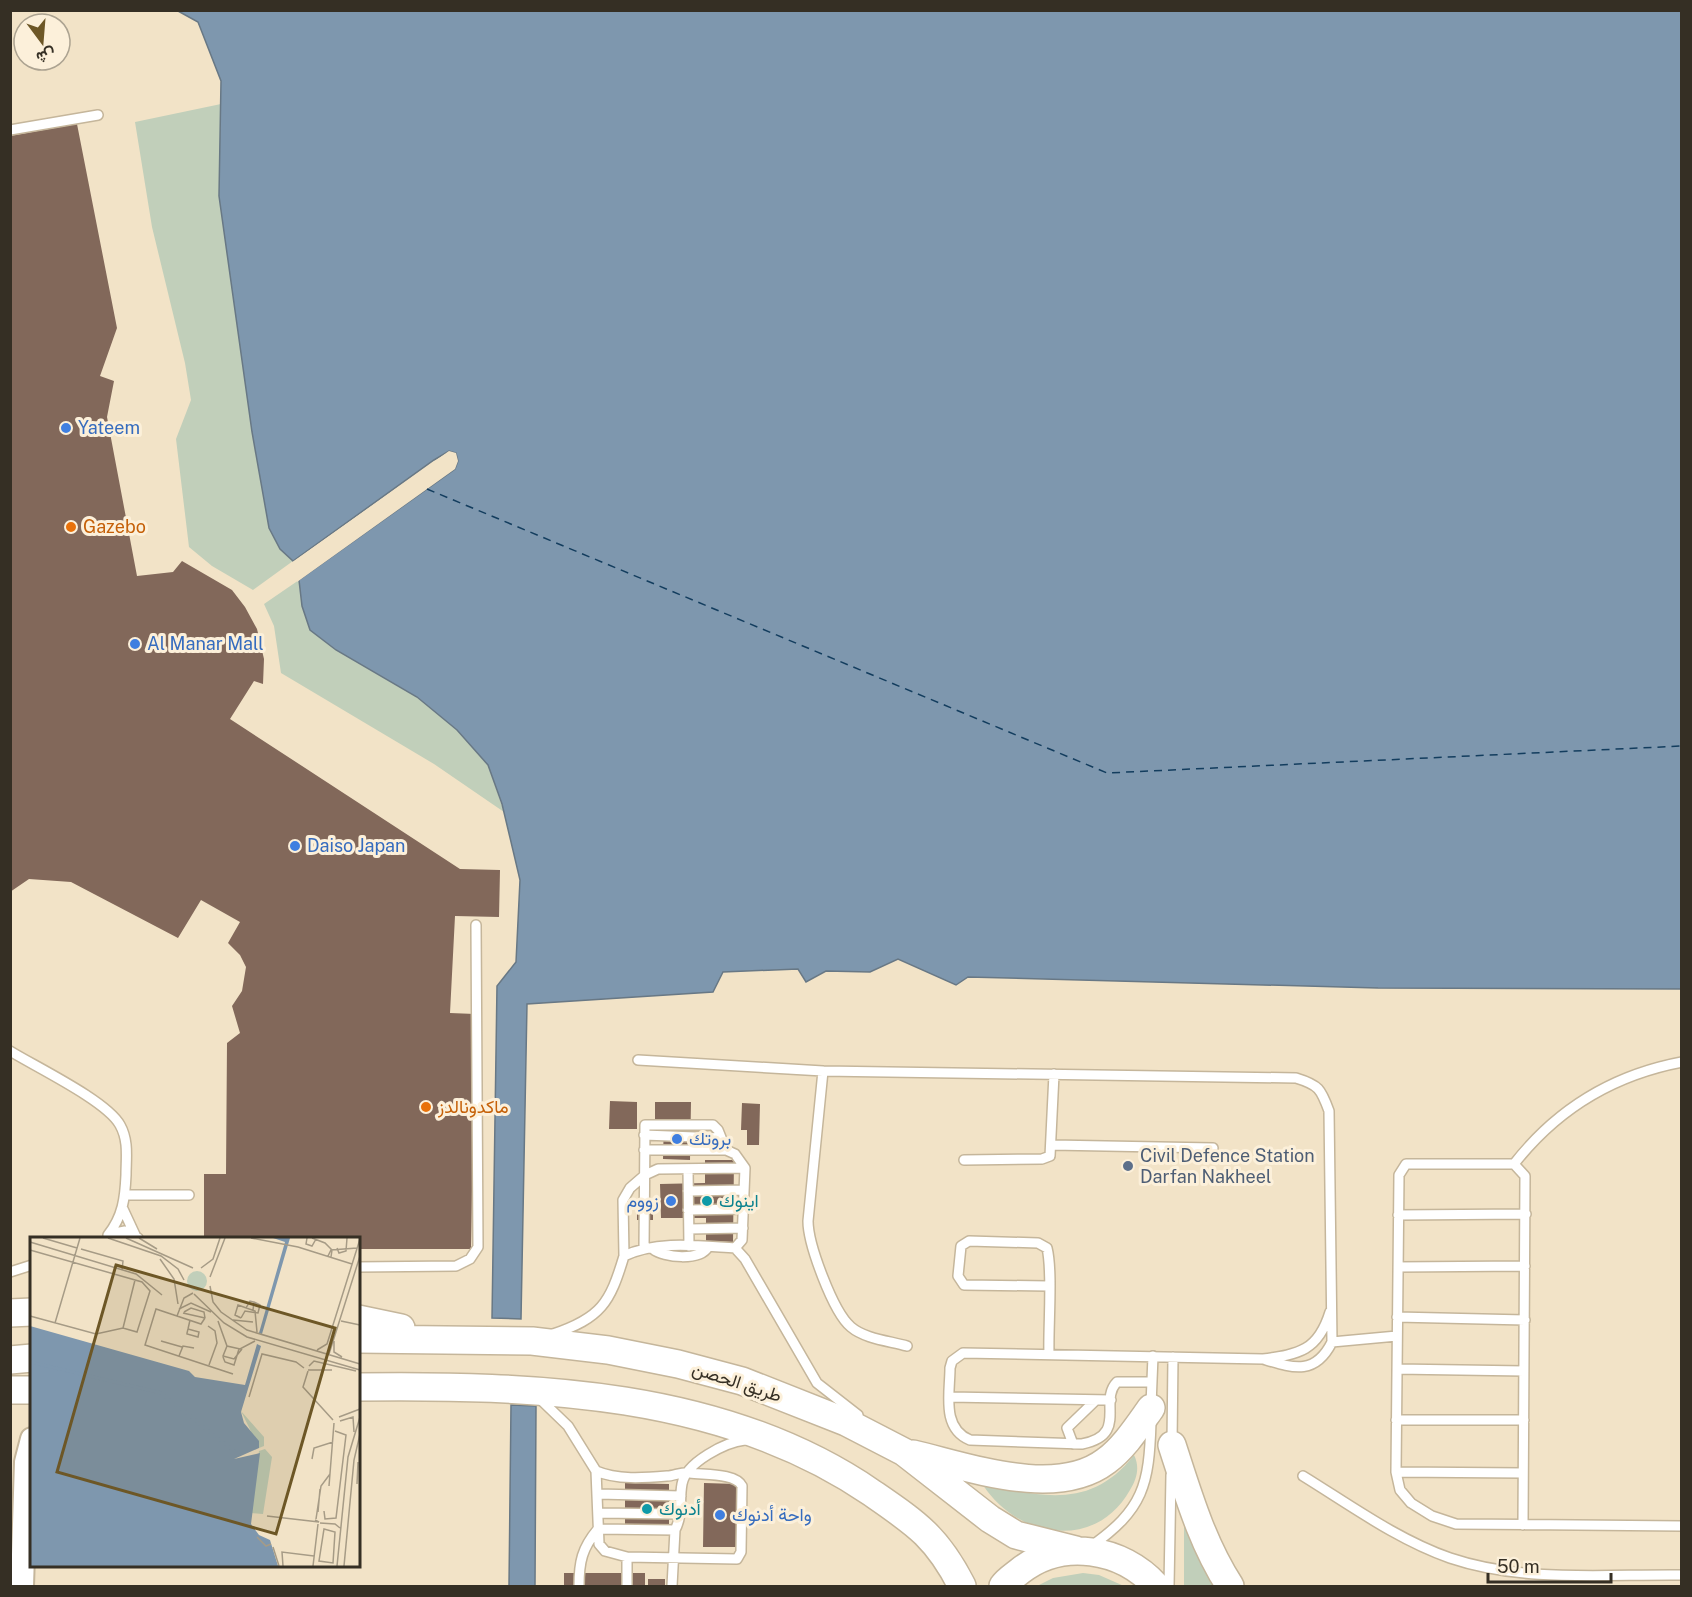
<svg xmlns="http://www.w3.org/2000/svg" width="1692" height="1597" font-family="'Public Sans',Vazirmatn,sans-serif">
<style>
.green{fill:#c1cfba}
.water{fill:#7e97ae;stroke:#687885;stroke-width:1.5}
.pier{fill:#f2e3c7}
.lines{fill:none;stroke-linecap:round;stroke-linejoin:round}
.ferry{stroke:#133d5e;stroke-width:1.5;stroke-dasharray:8 6;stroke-linecap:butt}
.building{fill:#82685a}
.service-casing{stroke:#c5b69b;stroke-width:12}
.tertiary-casing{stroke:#c5b69b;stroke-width:26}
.primary-casing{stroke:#c5b69b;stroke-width:30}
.service{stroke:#fff;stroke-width:9}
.tertiary{stroke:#fff;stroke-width:22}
.primary{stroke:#fff;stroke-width:27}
.shop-dot{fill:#3f7fe0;stroke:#fcf0da;stroke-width:2}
.food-dot{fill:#e8710a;stroke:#fcf0da;stroke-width:2}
.service-dot{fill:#5c6f8a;stroke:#fcf0da;stroke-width:2}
.culture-dot{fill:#0f9aa8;stroke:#fcf0da;stroke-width:2}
.labels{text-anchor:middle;stroke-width:6;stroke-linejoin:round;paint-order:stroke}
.shop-label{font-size:18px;fill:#366cbe;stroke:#fcf0da;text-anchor:start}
.food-label{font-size:18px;fill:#c56008;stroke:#fcf0da;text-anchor:start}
.service-label{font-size:18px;fill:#4e5e75;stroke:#fcf0da;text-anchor:start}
.culture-label{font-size:18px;fill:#0d838f;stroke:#fcf0da;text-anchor:start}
.street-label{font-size:18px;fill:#352f24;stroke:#fcf0da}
.inset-river{fill:none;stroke:#7e97ae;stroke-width:3}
.inset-road{fill:none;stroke:#a69b86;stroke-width:1.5}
.view{fill:#6d5726;fill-opacity:0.15;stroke:#6d5726;stroke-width:3}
.inset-edge{fill:none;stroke:#352f24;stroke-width:3}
</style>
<rect width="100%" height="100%" fill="#f2e3c7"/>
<path class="green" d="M221 104 219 196 280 549 293 561 253 590 212 566 189 547 176 439 191 400 185 363 152 227 135 122Z
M299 580 302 606 310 630 336 650 417 697 457 730 488 765 504 812 434 764 281 673 274 626 264 604Z
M1134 1455C1140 1467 1137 1479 1130 1490 1096 1551 1018 1539 983 1485 1043 1496 1091 1510 1134 1455Z
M1184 1522 1217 1586H1184Z
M1083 1573 1099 1575 1124 1586H1037L1053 1578Z"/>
<path class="water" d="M178 11H1681V989L1378 988 968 977 956 985 898 959 870 972 826 971 806 982 798 969 723 972 713 992 527 1004 521 1319 492 1318 497 986 516 962 520 880 502 804 488 765 457 730 417 697 336 650 310 630 302 606 299 580 455 469 458 461 456 453 449 451 434 460 293 561 280 549 269 528 252 432 219 196 221 81 198 22Z
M511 1405 536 1406 535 1586H509Z"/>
<path class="pier" d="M449 451 456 453 458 461 455 469 297 582 298 577 453 467 454 456 449 454 435 462 295 564 291 563Z"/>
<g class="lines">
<path class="ferry" d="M427 489 1107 773 1682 746"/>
</g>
<path class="building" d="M77 124 117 328 100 376 114 381 107 417 137 576 173 572 182 561 232 590 245 607 257 629 264 659 263 684 254 681 230 719 460 869 500 870 499 917 455 916 450 1013 475 1014 471 1249H358V1238H204V1174H226L227 1043 240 1033 232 1006 242 991 246 967 240 955 228 943 240 922 201 900 178 938 71 882 29 879 10 892V136Z
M610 1101 637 1102V1129H609Z
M655 1102H691L690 1160 663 1159 664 1119H655Z
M742 1103 760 1104 759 1145H747V1130H741Z
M705 1160H734L733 1242 706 1241V1218H661L660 1184 705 1183Z
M637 1203H653V1220H637Z
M625 1483 669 1484V1534H625Z
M704 1483 737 1484V1547H703Z
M564 1573H645V1586H564Z
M648 1579H665V1586H648Z"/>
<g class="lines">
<g class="service-casing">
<path id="service" d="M10 130 98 115
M10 1051C36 1067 107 1101 120 1125 129 1141 126 1158 126 1175 125 1198 123 1216 108 1235
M638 1060 823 1071 1296 1078C1319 1085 1321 1089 1329 1111L1332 1342C1315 1376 1293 1368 1263 1359
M823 1071 808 1221C808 1244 833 1312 851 1327 865 1339 890 1341 907 1346
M644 1135 721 1138
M1052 1145 1213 1148
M644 1150H726
M964 1160 1042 1159 1050 1156 1054 1074
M1514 1164C1557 1109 1613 1075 1682 1062
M688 1169 689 1246
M688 1191 744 1190
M125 1195H189
M123 1209 136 1237
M688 1210 744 1209
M1398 1215 1526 1214
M689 1229 743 1228
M110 1234 125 1231 138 1238
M644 1249 645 1125H713L718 1130 726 1150 735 1154 745 1168
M653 1249C664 1258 700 1261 708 1247
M624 1256 623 1200 630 1188 645 1175 658 1169 745 1168 742 1240 735 1248
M358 1267 456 1266 470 1259 478 1247 476 925
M1398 1267 1525 1266
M10 1272 32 1265
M1048 1286 964 1285 958 1276 961 1246 969 1241 1038 1243 1047 1248C1053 1272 1048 1327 1049 1354
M1397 1317 1525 1320
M553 1334C601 1318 610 1303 624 1256 657 1240 700 1246 735 1248L745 1259 817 1383 858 1415
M1332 1342 1397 1336
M1397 1369 1524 1371
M1152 1382H1117C1098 1401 1129 1435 1082 1444L970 1440C941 1428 950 1393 950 1368L952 1361 963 1353 1263 1359C1299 1354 1318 1351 1330 1312
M950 1397 1111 1400
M539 1398 568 1426 596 1471 599 1544 605 1551 627 1557 737 1559 741 1552 742 1486C736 1473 704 1475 690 1473 683 1471 674 1476 667 1476 644 1478 617 1480 596 1471
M1151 1405 1153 1356
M1396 1420H1524
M1172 1443 1173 1357
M1073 1444 1067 1428 1096 1400
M1396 1472 1523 1473
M1303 1476C1350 1505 1398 1540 1450 1558 1524 1583 1605 1574 1682 1575
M598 1494 681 1496
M598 1513 681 1514
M1523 1525 1525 1176 1514 1164H1406L1399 1175 1396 1472 1400 1490 1411 1503 1432 1516 1456 1524 1682 1526
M1090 1547C1144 1509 1149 1485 1151 1422
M627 1557V1586
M579 1586C579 1562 582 1548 598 1529L675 1530C683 1515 679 1500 682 1484 686 1462 726 1442 745 1440
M672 1586 675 1530
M1169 1586 1171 1475"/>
</g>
<g class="tertiary-casing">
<path id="tertiary" d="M22 1586 26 1462 32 1439"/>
</g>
<g class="primary-casing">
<path id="primary" d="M10 1313 32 1312
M358 1319 401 1328
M358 1339 532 1341 608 1350 678 1364 742 1381 846 1422 904 1452 990 1519 1016 1535 1076 1550
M10 1360 32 1358
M358 1387C533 1385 724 1391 872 1493 917 1524 937 1537 962 1586
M10 1390H32
M1172 1445C1188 1494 1202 1543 1230 1586
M913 1454C969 1467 1056 1499 1106 1461 1124 1448 1138 1426 1151 1408
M1003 1586C1007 1580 1014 1576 1020 1571 1062 1538 1122 1548 1156 1586"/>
</g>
<use href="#service" class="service"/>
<use href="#tertiary" class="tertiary"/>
<use href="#primary" class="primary"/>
</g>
<g class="shop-dot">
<circle cx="66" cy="428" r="6"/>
<circle cx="135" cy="644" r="6"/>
<circle cx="295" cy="846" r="6"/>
<circle cx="677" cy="1139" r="6"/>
<circle cx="671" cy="1201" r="6"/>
<circle cx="720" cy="1515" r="6"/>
</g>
<g class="food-dot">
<circle cx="71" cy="527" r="6"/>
<circle cx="426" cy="1107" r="6"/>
</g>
<circle class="service-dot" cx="1128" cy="1166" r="6"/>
<g class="culture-dot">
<circle cx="707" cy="1201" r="6"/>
<circle cx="647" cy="1509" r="6"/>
</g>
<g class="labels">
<g class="shop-label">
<text x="78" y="434">Yateem</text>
<text x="147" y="650">Al Manar Mall</text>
<text x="307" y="852">Daiso Japan</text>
<text x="689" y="1145">بروتك</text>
<text x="659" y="1207" text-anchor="end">زووم</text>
<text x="732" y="1521">واحة أدنوك</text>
</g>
<g class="food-label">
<text x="83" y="533">Gazebo</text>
<text x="438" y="1113">ماكدونالدز</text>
</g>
<g class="service-label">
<text x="1140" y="1162">Civil Defence Station<tspan x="1140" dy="21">Darfan Nakheel</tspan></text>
</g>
<g class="culture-label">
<text x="719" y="1207">اينوك</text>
<text x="659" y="1515">أدنوك</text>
</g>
<g class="street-label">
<text transform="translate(737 1382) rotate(18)" y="6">طريق الحصن</text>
</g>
</g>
<g transform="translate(30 1237)">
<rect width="330" height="330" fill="#f2e3c7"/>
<path d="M157 44a10 10 0 1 1 20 0a10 10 0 1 1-20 0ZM211 174 234 200V209L229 211ZM235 212 242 220 233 277 221 276 229 214Z" fill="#c1cfba"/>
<path d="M243 1H260L232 97 229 96 255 5ZM0 89 159 134 165 140 215 148 227 107 231 109 211 175 214 186 229 204V211L204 222 230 216 221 287 229 298 240 303 248 329H0Z" fill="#7e97ae"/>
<path class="inset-river" d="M0 125 131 156 209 218"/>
<path class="inset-road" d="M13 1 47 11M78 1 131 19 148 32 154 43M96 1 163 31M109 1 127 12M221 1 268 10 322 27M277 1 276 7 282 9 286 2M282 1 295 6 302 13 301 20M0 5 106 37 132 58M307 11 309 16 316 14 317 1M51 12 93 24 92 33M0 13 112 45 120 54 107 95 93 91 66 97 0 79M298 19 301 13 327 11M130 22 144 42 148 67M171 31 183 22 190 1M180 40 195 1M180 49 183 65 191 75 217 93 330 127M164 57 194 86 217 100 330 133M216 71 220 64 224 65 223 73M149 72 161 66 181 75M154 75 161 71 174 75 175 81M153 76 175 81M147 79 154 61 163 56M175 81 171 87 126 72 115 108 203 137M211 81 205 78 208 68 225 74 227 95M211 81 215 74 228 76 230 68 224 65M203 83 223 85M188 84 197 109 210 112 225 104M311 84 330 88M25 86 50 1M178 89 185 94 187 106 179 128M93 91 105 43M158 92 169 95 168 100 157 97V96L158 92 160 83M131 104 152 110M304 104V115L312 120M197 109 193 119 204 122 212 112M287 113 297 107 330 2M299 117 330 19M149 119 153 109 164 111M193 120 195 125 204 128 209 112M279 129 284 124 326 134M278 133H302M278 134 273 150 303 183M219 160 232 117 266 125 274 131M309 180 330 172M310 184 323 180 324 195M282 222 284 211 303 205M327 247 328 225M299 249 304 186M294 274 295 282 306 281 316 198 305 194M288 275 290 252M237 279 289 285 285 283M286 282 291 249 300 237M290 286 305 287 310 291M294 292 305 295 303 326 289 324ZM227 300 236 309 241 307M243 310 249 329M253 329 252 315 284 319M283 329 288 287M307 329 318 220 330 180M314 329 324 223 330 197"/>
<path class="view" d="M86 28 305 91 246 297 27 235Z"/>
<rect width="330" height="330" class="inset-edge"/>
</g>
<rect width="1692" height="1597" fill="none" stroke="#352f24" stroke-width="24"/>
<g transform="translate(42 42) rotate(164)"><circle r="28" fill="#fcf0da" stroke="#aca391" stroke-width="1.5"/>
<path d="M0-4.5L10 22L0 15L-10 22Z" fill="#6d5726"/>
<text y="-9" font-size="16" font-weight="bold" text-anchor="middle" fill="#352f24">ش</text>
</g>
<path d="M1488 1573v9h123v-9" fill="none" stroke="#352f24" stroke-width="3"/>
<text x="1497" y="1573" font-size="18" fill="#352f24" stroke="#fcf0da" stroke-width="4.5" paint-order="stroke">50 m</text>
</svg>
